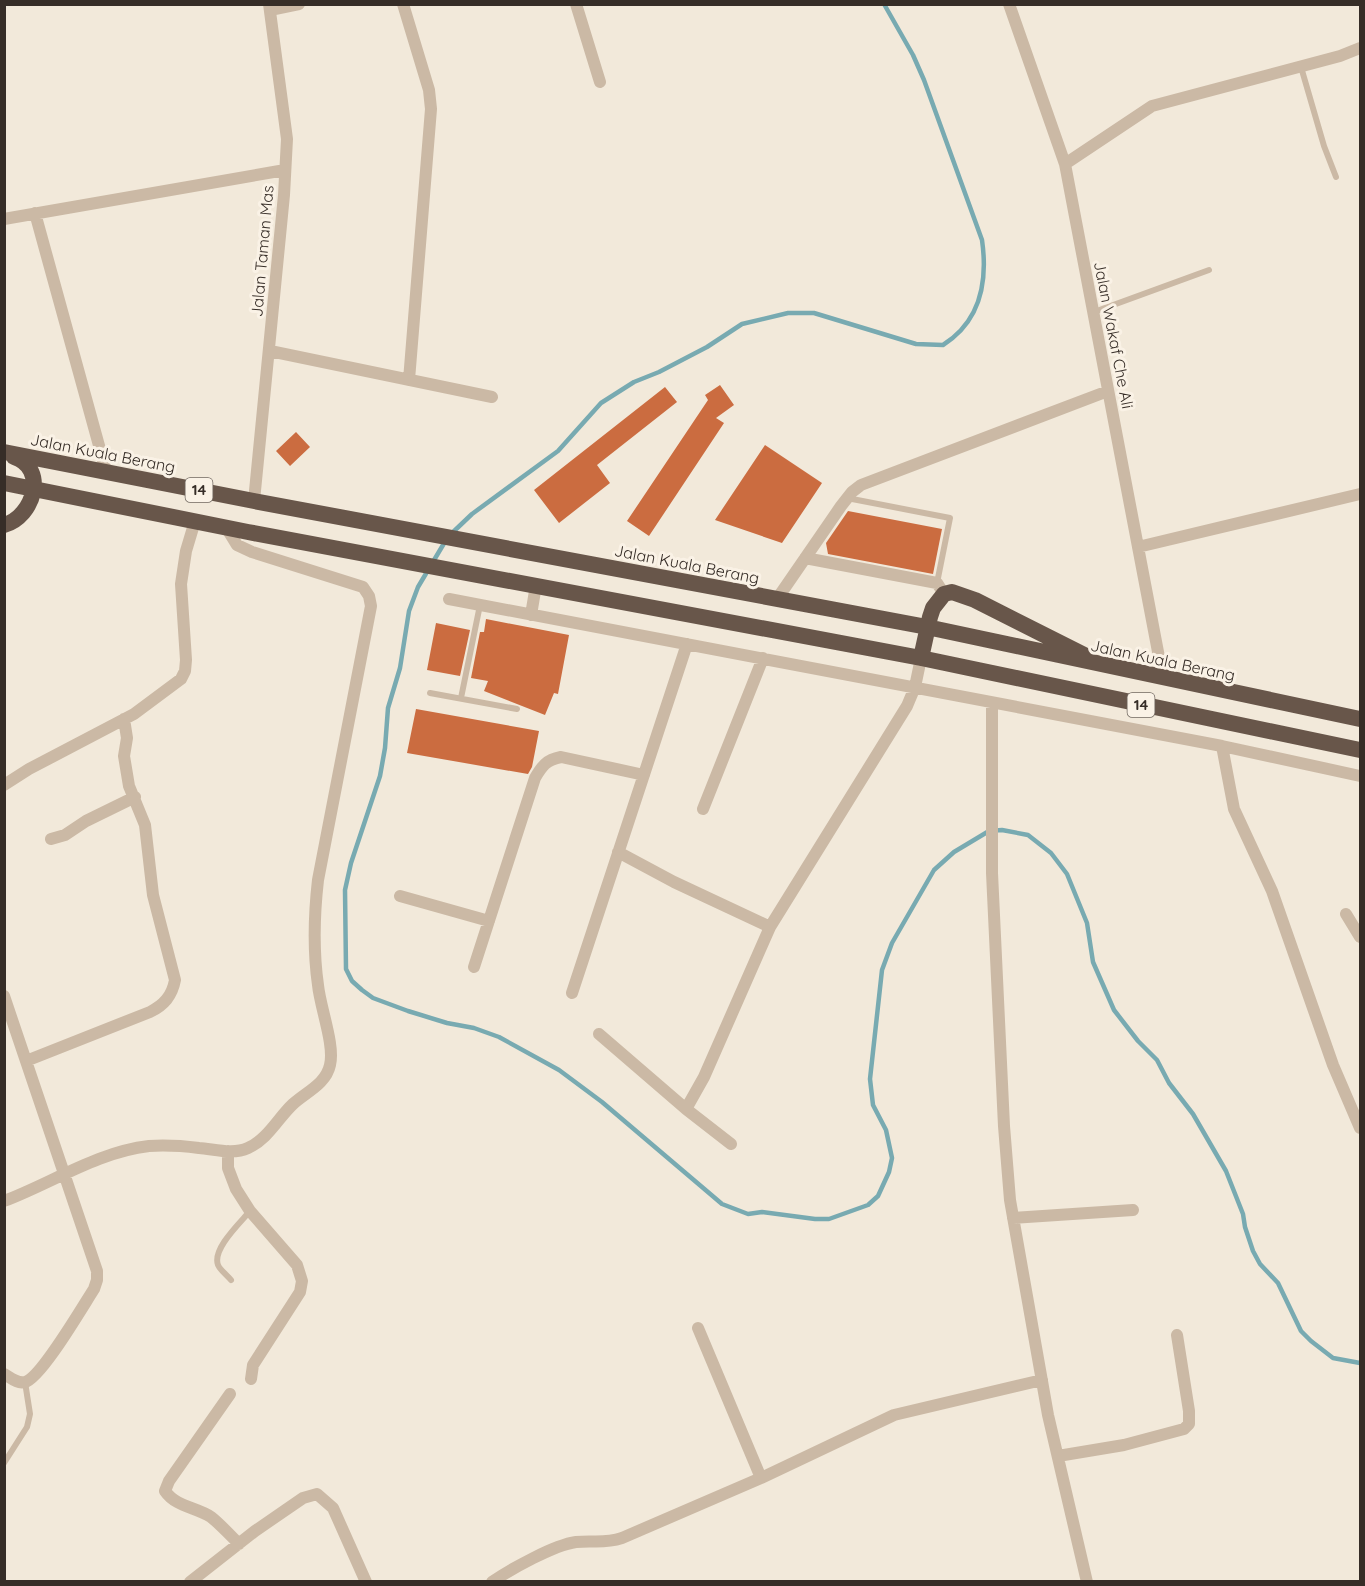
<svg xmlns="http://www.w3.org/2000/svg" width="1365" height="1586" font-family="Quicksand,sans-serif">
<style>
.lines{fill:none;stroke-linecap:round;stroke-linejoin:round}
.stream{stroke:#78aab1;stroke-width:4.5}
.building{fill:#cb6c40}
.service{stroke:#cbb9a5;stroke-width:6}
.minor{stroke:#cbb9a5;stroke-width:12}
.trunk{stroke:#68564a;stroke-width:16}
.labels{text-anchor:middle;stroke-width:6;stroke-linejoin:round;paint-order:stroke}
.shield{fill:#faf2e6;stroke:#716860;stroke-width:1.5}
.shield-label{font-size:15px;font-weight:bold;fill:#362d27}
.street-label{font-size:16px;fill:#362d27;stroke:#faf2e6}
</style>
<rect width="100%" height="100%" fill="#f2e9da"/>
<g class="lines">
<path class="stream" d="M451 534 472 514 558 451 601 403 634 382 659 372 707 347 742 324 788 313H814L916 344 943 345C981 321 988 282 982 240L924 80 913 55 884 4
M446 540 418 587 409 611 400 668 388 708 385 748 380 776 351 863 345 890 346 969 352 981 362 990 373 998 408 1011 447 1023 474 1028 499 1037 559 1070 602 1102 722 1204 748 1214 762 1212 815 1219H829L868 1205 878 1196 889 1172 892 1158 886 1130 873 1105 870 1079 882 970 892 943 934 870 954 852 989 831 1002 830 1028 835 1051 853 1067 874 1087 923 1093 962 1114 1010 1138 1041 1157 1060 1169 1083 1193 1114 1226 1171 1243 1214 1245 1227 1253 1251 1260 1264 1278 1283 1301 1331 1311 1341 1333 1358 1360 1363"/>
</g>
<path class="building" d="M720 385 734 405 716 418 724 423 649 536 627 521 708 400 705 395Z
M665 387 677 402 597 465 610 483 559 523 534 490Z
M296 432 310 447 290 466 276 451Z
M765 445 822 483 782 543 715 520Z
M848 511 942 529 933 574 828 554 826 543Z
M486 619 569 635 558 694 554 693 545 715 484 691 488 681 471 678 480 632H484Z
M436 623 470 630 460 676 427 670Z
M416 709 539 731 532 767 528 774 407 753Z"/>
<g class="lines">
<path class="service" d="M1301 67 1324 146 1336 177
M1094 312 1209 270
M847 498 950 518 937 583
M430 693 517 709
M461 698 480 605
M231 1280C228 1276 220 1270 218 1265 212 1249 240 1223 250 1211
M4 1463 27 1427 30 1414 25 1382"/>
<path class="minor" d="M403 4 429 90 431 109 409 380
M576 4 600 82
M1009 4 1065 164 1163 678
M270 10 299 4
M1065 164 1152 106 1340 56 1360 48
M35 213 106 471
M4 219 285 170
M270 351 492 397
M254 501 284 195 287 139 269 4
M1138 547 1360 494
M805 558 937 583 944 594
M449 599 1222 746 1360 776
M777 599 841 506 852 492 861 485 1108 391
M531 615 536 585
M992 704V873L1004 1126 1010 1200 1048 1415 1087 1582
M1222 746 1234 809 1272 891 1333 1065 1360 1128
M4 785 29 769 134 714 181 679 185 671 186 660 181 584 186 551 195 521
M703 809 763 658
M51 839 65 835 86 821 135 797
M618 852 674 882 770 927
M400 896 489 921
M1346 914 1360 937
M474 967 535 778C542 766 546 760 561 757L644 775
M572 993 687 644
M4 996 97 1271V1280L94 1289C83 1306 41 1378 25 1382 17 1384 11 1378 4 1374
M599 1034 686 1109 731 1144
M26 1061 150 1012C164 1005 172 996 175 980L153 895 145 825 129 786 124 756 127 738 124 719
M686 1109 704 1077 770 927 907 706 915 687 921 658
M228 1151V1168L236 1189 250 1211 297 1265 302 1281 300 1292 253 1365 251 1379
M4 1201C52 1183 97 1152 149 1146 164 1145 183 1146 199 1148 214 1149 233 1155 248 1148 268 1139 278 1118 293 1104 306 1092 326 1084 330 1065 335 1045 320 1007 318 985 313 950 314 915 318 880L371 606 369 596 363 587 252 552 237 545 226 527
M1013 1218 1133 1210
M698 1328 761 1478
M230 1394 169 1481 165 1491C176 1507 196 1507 211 1517 221 1525 230 1535 239 1544
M1058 1456 1124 1445 1184 1429 1189 1424V1411L1177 1335
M190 1582 255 1531 303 1498 317 1494 333 1508 366 1582
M492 1582C511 1569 554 1545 576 1542 594 1540 603 1544 622 1538L761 1478 894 1415 1042 1380"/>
<path class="trunk" d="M4 452 254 501 927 627 1360 719
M4 483 248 532 921 658 1360 750
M4 525C34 517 48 468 14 457
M921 658 930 617 933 608 944 594 952 592 975 600 1084 655"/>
</g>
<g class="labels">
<g class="shield">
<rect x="185.5" y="478" width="27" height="24" rx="4.5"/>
<rect x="1127.5" y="693" width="27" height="24" rx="4.5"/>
</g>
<g class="shield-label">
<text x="199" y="495">14</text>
<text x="1141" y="710">14</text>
</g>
<g class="street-label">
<text transform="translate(262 251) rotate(-85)" y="6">Jalan Taman Mas</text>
<text transform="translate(1114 335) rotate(79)" y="6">Jalan Wakaf Che Ali</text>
<text transform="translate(103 453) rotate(11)" y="6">Jalan Kuala Berang</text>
<text transform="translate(687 564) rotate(11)" y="6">Jalan Kuala Berang</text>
<text transform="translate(1163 660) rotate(12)" y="6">Jalan Kuala Berang</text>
</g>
</g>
<rect width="1365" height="1586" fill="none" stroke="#362d27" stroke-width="12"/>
</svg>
